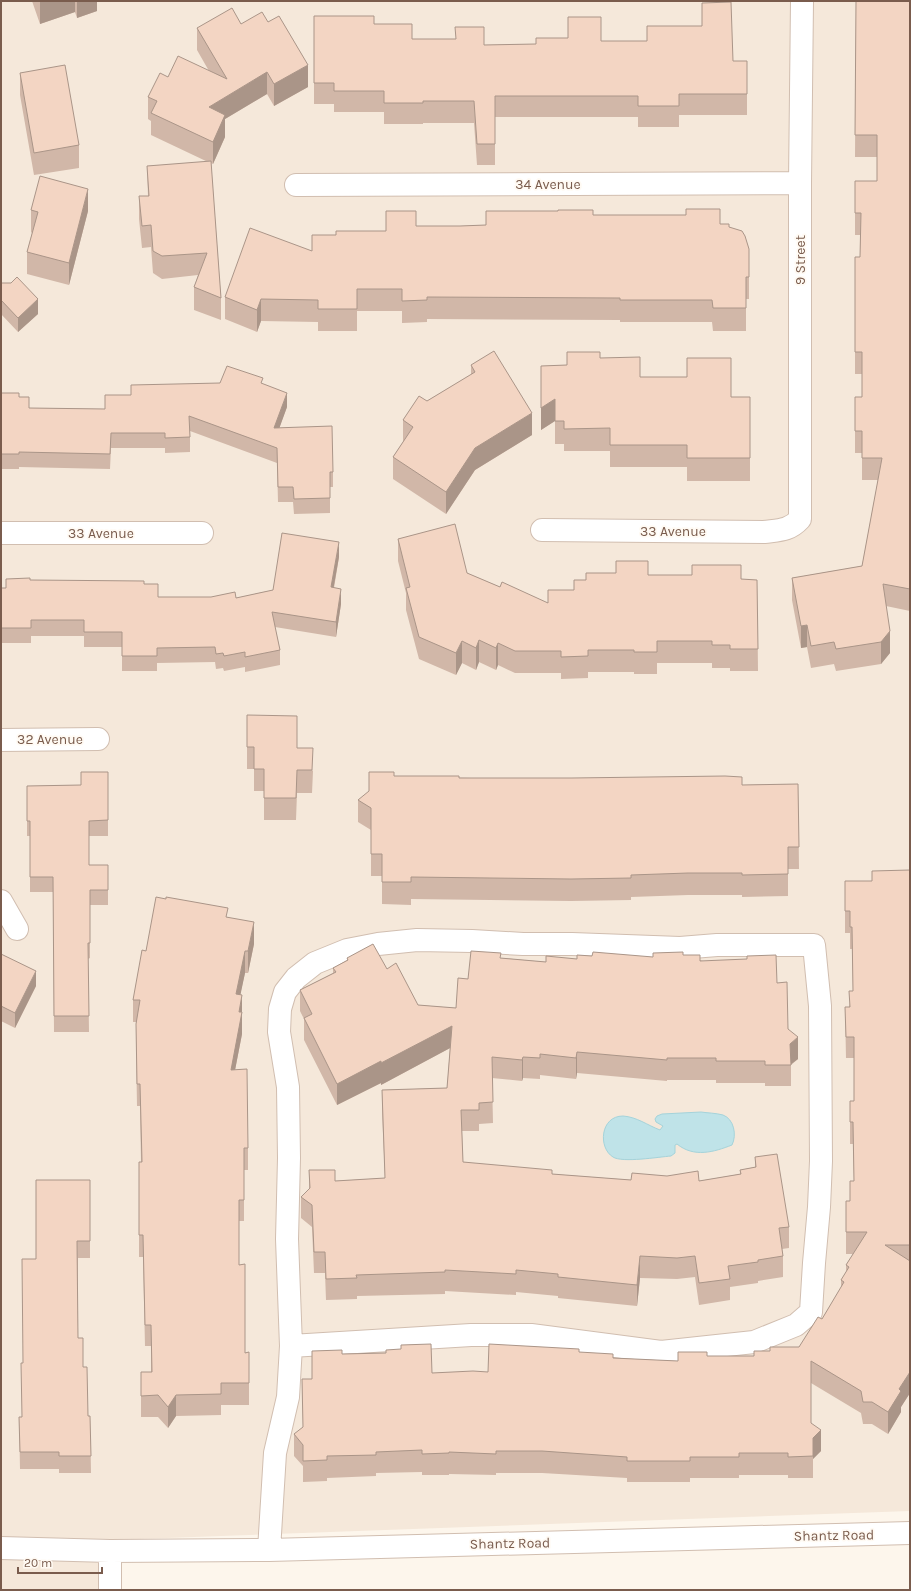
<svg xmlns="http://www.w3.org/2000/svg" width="911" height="1591" font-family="Karla,sans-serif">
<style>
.residential{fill:#f5e8da}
.water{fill:#bfe3e8;stroke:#a5d3da}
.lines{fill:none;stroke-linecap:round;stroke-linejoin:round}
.street-casing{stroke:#d1beb0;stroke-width:24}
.street{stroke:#fff;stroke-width:22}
.wall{fill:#d1b7a8}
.shaded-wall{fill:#aa9588}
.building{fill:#f3d5c3;stroke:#aa9588}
.labels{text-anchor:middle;stroke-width:3.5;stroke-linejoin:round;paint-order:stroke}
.street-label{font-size:14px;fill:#7a5c4d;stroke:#fffaf3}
</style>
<rect width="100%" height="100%" fill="#fdf6ec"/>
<path class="residential" d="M1 1H910V1511L111 1540V1590H1Z"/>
<path class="water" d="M701 1112C707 1113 716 1113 723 1115 734 1119 737 1135 732 1145 714 1152 694 1158 677 1144L675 1145V1153L671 1156C659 1157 622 1163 613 1157 598 1148 600 1116 623 1116 637 1117 647 1125 660 1130L663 1126 656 1122 655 1119 657 1116 662 1114Z"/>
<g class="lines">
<g class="street-casing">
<path id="street" d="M296 185 800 183
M542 530 764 532C779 530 789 531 800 519V183L802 1
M1 533H202
M1 740 98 739
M1 901 17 929
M1 1548 110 1551 269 1550 910 1533
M269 1550 275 1453 288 1397 291 1346 287 1239 289 1158 288 1087 279 1032 280 1009 285 992 296 978 315 963 347 950 378 944 417 940 472 941 523 944H572L680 948 717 945H814L820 1006 821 1161 819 1207 814 1263 811 1312 796 1325 754 1342 661 1352 531 1335H471L291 1346
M110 1590V1551"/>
</g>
<use href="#street" class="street"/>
</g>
<path class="wall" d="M32 1H97V11L77 18 75 12 40 24Z
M856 1H910V611L886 606 890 653 881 664 836 671 834 664 811 668 807 647 801 648 792 600V578L862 566 878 480H862V453H855V397H862V374H855V257H860V235H855V213L877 181V157H855Z
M702 3 733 61H747V115H679V127H638V117H495V165H477L474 123H423V124H384V112H334V104H314V16L374 24 412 39 484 45 536 44 601 41H647L702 26Z
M241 24 308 87 274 106 267 94 225 119V137L213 164 211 163 221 298V320L194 310V287L198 275 162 279 153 273 151 247 142 248 139 219V196H148L147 166 208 162 151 135V121L148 119V97L168 77 209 71 197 50V28Z
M20 73 79 145V168L34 175 20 95Z
M31 210 88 211 69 285 27 274V252L32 233 31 232Z
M593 215 720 224 729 227 749 249V299H746V331H713L712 322H620V320L427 319V322L402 323V311H357V331H318V322L261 321 257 332 225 319V297L312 251 336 235 386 231 416 226H460L486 225Z
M1 283 38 314 18 332 1 314Z
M600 358 640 377 731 397H750V481H687V467H610V451H564V444H555V421L541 430V366L567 365Z
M471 365 532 435 475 470 446 514 393 479V457L403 442V420L427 401 471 375Z
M263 384 287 407 279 428 333 472V487H330V513L294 514 293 502H278L277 463 190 431V452L165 453V448H111L110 469 19 467V469H1V393L19 397 29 408 105 409 131 395Z
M398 539 467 573 500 587 548 603 574 590 586 580 648 575 757 580 758 671H730V668H712V663H657V674H634V672H588V678L561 679V673H515L498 665 496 670 479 662 476 670 462 663 456 675 419 659 406 610V593L398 561Z
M339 557 334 588 341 604 336 637 275 627 280 650V665L245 672V667L224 671 223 668 216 669 215 662 157 663V671H122V647H84V636H31V643H1V588H6L30 580 144 584 158 597 236 598 273 590Z
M247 715 297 748 313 771 312 793H297L296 820H264V791H254V769H247Z
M108 772V836H89V865H108V905H90V958L88 959 89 1032H54L53 892H30V836H27V786L81 785Z
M394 776 742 785 798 784 799 869H788V896L742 897V895H688L631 897V900L571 901 411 899V905L382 904V876H371V830L358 822V800Z
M910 870V1393L901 1407V1412L888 1434 872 1424H863L861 1413 811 1383V1423L821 1451 813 1459V1478H788V1475H739V1478H690V1482H627V1478L542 1473H496V1475L449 1474V1475H422V1472L376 1473V1476L327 1478V1481L303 1482V1466L294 1456V1434L303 1427 302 1379H312V1351L432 1373 488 1372 579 1352 613 1358 678 1361 707 1356H754L770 1351 799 1347 822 1319 841 1288V1280L846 1272V1265L853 1254H846V1201H850L854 1181 853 1144H850V1101H854V1058H846L845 1007H849L853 991 852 949H850V933H845V881H872Z
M228 917 254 944 248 973H245L240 995 242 1012V1034L235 1070 248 1148V1170H244V1221H239V1265L245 1353 249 1352V1405H221V1415L176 1416 168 1428 158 1417H141V1372H151V1346H145L143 1257H139V1162H141L140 1106H137L136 1046V1022H133V1000L146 951Z
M1 954 36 986 15 1028 1 1021Z
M683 955 777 983 788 1029 798 1059 791 1065V1086H765V1083H716V1080H667V1081L577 1073 576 1079 540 1075V1079L523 1078 522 1081 492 1078 493 1123 479 1124V1131H462L463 1162 552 1174 631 1180 699 1181 740 1174V1170L755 1167V1157L789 1227V1248L782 1249 783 1256V1277L758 1281V1283L730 1287V1300L699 1305 695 1277 677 1279 640 1278 637 1306 558 1298V1296L516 1292V1295L445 1291V1294L357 1296V1299L326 1300 325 1273H314L312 1227 301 1218V1197L309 1189V1170L335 1181 385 1178 382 1111V1090L447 1088 450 1048 381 1085V1083L337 1105 304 1040V1019L300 1011V990L333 973V968L347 960V958L387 969 418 1005 456 1008 468 979 501 958 546 962 577 959 592 956 653 957Z
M90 1180V1258H78V1338L83 1367 88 1416H90L91 1473H59V1469H20L19 1417H22L23 1363 36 1259Z"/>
<path class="shaded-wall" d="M42 1H75V12L40 24V2Z
M77 1H97V11L77 18Z
M308 65V87L274 106V84Z
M267 72V94L225 119V137L213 164V142L209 107Z
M88 189V211L69 285V263Z
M38 299V314L18 332V318Z
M261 299V321L257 332V310Z
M287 393V407L274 443V428Z
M555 399V421L541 430V408Z
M532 413V435L475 470 446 514V492L475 448Z
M339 542V557L331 602V587Z
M341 589V604L336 637V622Z
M807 625V647L801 648V626Z
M890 631V653L881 664V642Z
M479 640V662L476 670V648Z
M462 641V663L456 675V653Z
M498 643V665L496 670V648Z
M254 922V944L248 973V951Z
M245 951V973L236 1016V994Z
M36 971V986L15 1028V1013Z
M242 995V1034L231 1091V1070L239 1012Z
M452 1026V1047L381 1085V1063Z
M798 1037V1059L790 1065V1044Z
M577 1052V1073L576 1079V1058Z
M523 1057V1078L522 1081V1060Z
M381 1061V1083L337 1105V1084Z
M640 1256V1278L637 1306V1285Z
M910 1372V1393L901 1407V1412L888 1434V1412L899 1389Z
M176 1395V1416L168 1428V1407Z
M821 1430V1451L813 1459V1438Z"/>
<path class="building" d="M856 1H910V589L883 584 890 631 881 642 836 649 834 642 811 646 807 625 801 626 792 578 862 566 882 458H862V431H855V397H862V352H855V257H860L861 213H855V181H877V135H855Z
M731 2 733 61H747V94H679V106H638V96H495V144H477L474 101H423V103H384V91H334V83H314V16H374V24H412V39H456L455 27H484V45L536 44V38H568V17H601V41H647V26H702V3Z
M232 8 241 24 262 12 268 22 279 16 308 65 274 84 267 72 209 107 225 115 213 142 151 113 157 101 148 97 160 73 168 77 178 56 227 79 197 28Z
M65 65 79 145 34 153 20 73Z
M211 161 221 298 194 287 207 253 162 256 153 251 151 225 142 226 139 196H149L147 166Z
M40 176 88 189 69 263 27 252 38 212 31 210Z
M686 209H720V224H729V227L742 231 745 236 749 249V277H746V308H713L712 300H620V298L427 297V300L402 301V289H357V309H318V300L261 299 257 310 225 297 250 228 312 251V235H336V231H386V211H416V226H460L486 225V211H558V210H593V215H686Z
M17 277 38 299 18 318 1 300V283H11Z
M494 351 532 413 475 448 446 492 393 457 413 427 403 420 419 396 427 401 475 372 471 365Z
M567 352H600V358L640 357V377H687V358H731V397H750V458H687V445H610V428L564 429V421H555V399L541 408V366L567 365Z
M227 366 263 378 261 383 287 393 274 428 332 426 333 472H330V498L294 499 293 487H278L277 448 189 416 190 437 165 438V433H111L110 454 19 452V454H1V393H19V397H29V408L105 409V395H131V385L220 383Z
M455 524 467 573 500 587 502 582 548 603V590H574V580H586V573H616V561H648V575H692V565H741V579L757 580 758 649H730V645H712V641H657V652H634V650H588V656L561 657V651H515L498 643 496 648 479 640 476 648 462 641 456 653 419 637 406 588 410 587 398 539Z
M282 533 339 542 331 587 341 589 336 622 272 612 280 650 245 657V652L224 656 223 653 216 654 215 647 157 648V656H122V632H84V620H31V628H1V588H6V579L30 578V580L144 581V584H158V597H211L235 592 236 598 273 590Z
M247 715 297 716V748H313L312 770H297L296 798H264V769H254V747H247Z
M81 772H108V820L89 821V865H108V890H90V943H88L89 1016H54L53 877H30V821H27V786L81 785Z
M369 772H394V776H459V778H572L725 776 742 777V785L798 784 799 847H788V874L742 875V873H688L631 875V878L571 879 411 877V882H382V854H371V808L358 800 369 791Z
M910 870V1245H885L910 1261V1372L899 1389 901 1391 888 1412 872 1402H863L861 1391 811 1361V1423L821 1430 813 1438V1456L788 1457V1453H739V1457H690V1461H627V1457L542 1451H496V1454L449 1452V1453L422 1454V1450L376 1452V1455L327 1456V1460L303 1461V1445L294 1434 303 1427 302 1379H312V1351L342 1350V1354L386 1353V1350L401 1349V1345L431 1344 432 1373 473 1371 488 1372 489 1344 579 1349V1352L613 1354V1358L678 1361V1352H707V1356H754V1351H770V1347H799L818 1317 822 1319 844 1282 841 1280 849 1267 846 1265 867 1232H846V1201H850V1181H854L853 1122H850V1101H854V1037H846L845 1007H850L849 991H853L852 927H850V911H845V881H872V871Z
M156 897 166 899V897L228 908 226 917 254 922 248 951H245L236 994 242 995 239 1012H242L231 1070 247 1069 248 1148H244V1200H239V1265L245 1264V1353L249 1352V1383H221V1394L176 1395 168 1407 158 1395 141 1396V1372H152L151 1325H145L143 1235H139V1162H142L140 1084H137L136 1024 140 1000H133L142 950 146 951Z
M373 944 387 969 396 963 418 1005 456 1008 458 978 468 979 471 951 501 953 500 958 546 962V956L577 959V955L592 956 593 952 653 957V953L683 952V955H700V961L747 959V956L776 955 777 983 787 982 788 1029 798 1037 790 1044 791 1065H765V1061H716V1058H667V1060L577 1052 576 1058 540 1054V1058L523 1057 522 1060 492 1057 493 1102 479 1103V1110H461L463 1162 552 1170V1174L631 1180 632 1173 667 1176 698 1171 699 1181 741 1174 740 1170 756 1167 755 1157 777 1154 789 1227 779 1228 783 1256 758 1260V1262L728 1266 730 1279 699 1283 695 1256 677 1258 640 1256 637 1285 558 1277V1274L516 1270V1274L445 1270V1272L356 1275 357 1278 326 1279 325 1252H314L312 1205 301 1197 310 1188 309 1170H335V1181L385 1178 382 1090 447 1088 452 1026 381 1063V1061L337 1084 304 1018 312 1014 300 990 336 972 333 968 348 960 347 958Z
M1 954 36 971 15 1013 1 1006Z
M36 1180H90V1241H77L78 1338H83V1367H87L88 1416H90L91 1456H59V1452H20L19 1417H22L21 1363H23L22 1259H36Z"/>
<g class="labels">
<g class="street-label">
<text x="548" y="189">34 Avenue</text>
<text transform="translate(800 260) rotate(-90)" y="5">9 Street</text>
<text x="673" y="536">33 Avenue</text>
<text x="101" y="538">33 Avenue</text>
<text x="50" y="744">32 Avenue</text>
<text transform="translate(834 1535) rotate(-1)" y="5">Shantz Road</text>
<text transform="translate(510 1543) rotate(-1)" y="5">Shantz Road</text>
</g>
</g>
<rect width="911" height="1591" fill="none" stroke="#7a5c4d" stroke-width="4"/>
<path d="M18 1567v6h84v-6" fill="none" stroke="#7a5c4d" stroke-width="2"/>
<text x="24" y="1567" font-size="12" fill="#7a5c4d" stroke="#fffaf3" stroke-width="3" paint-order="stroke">20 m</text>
</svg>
